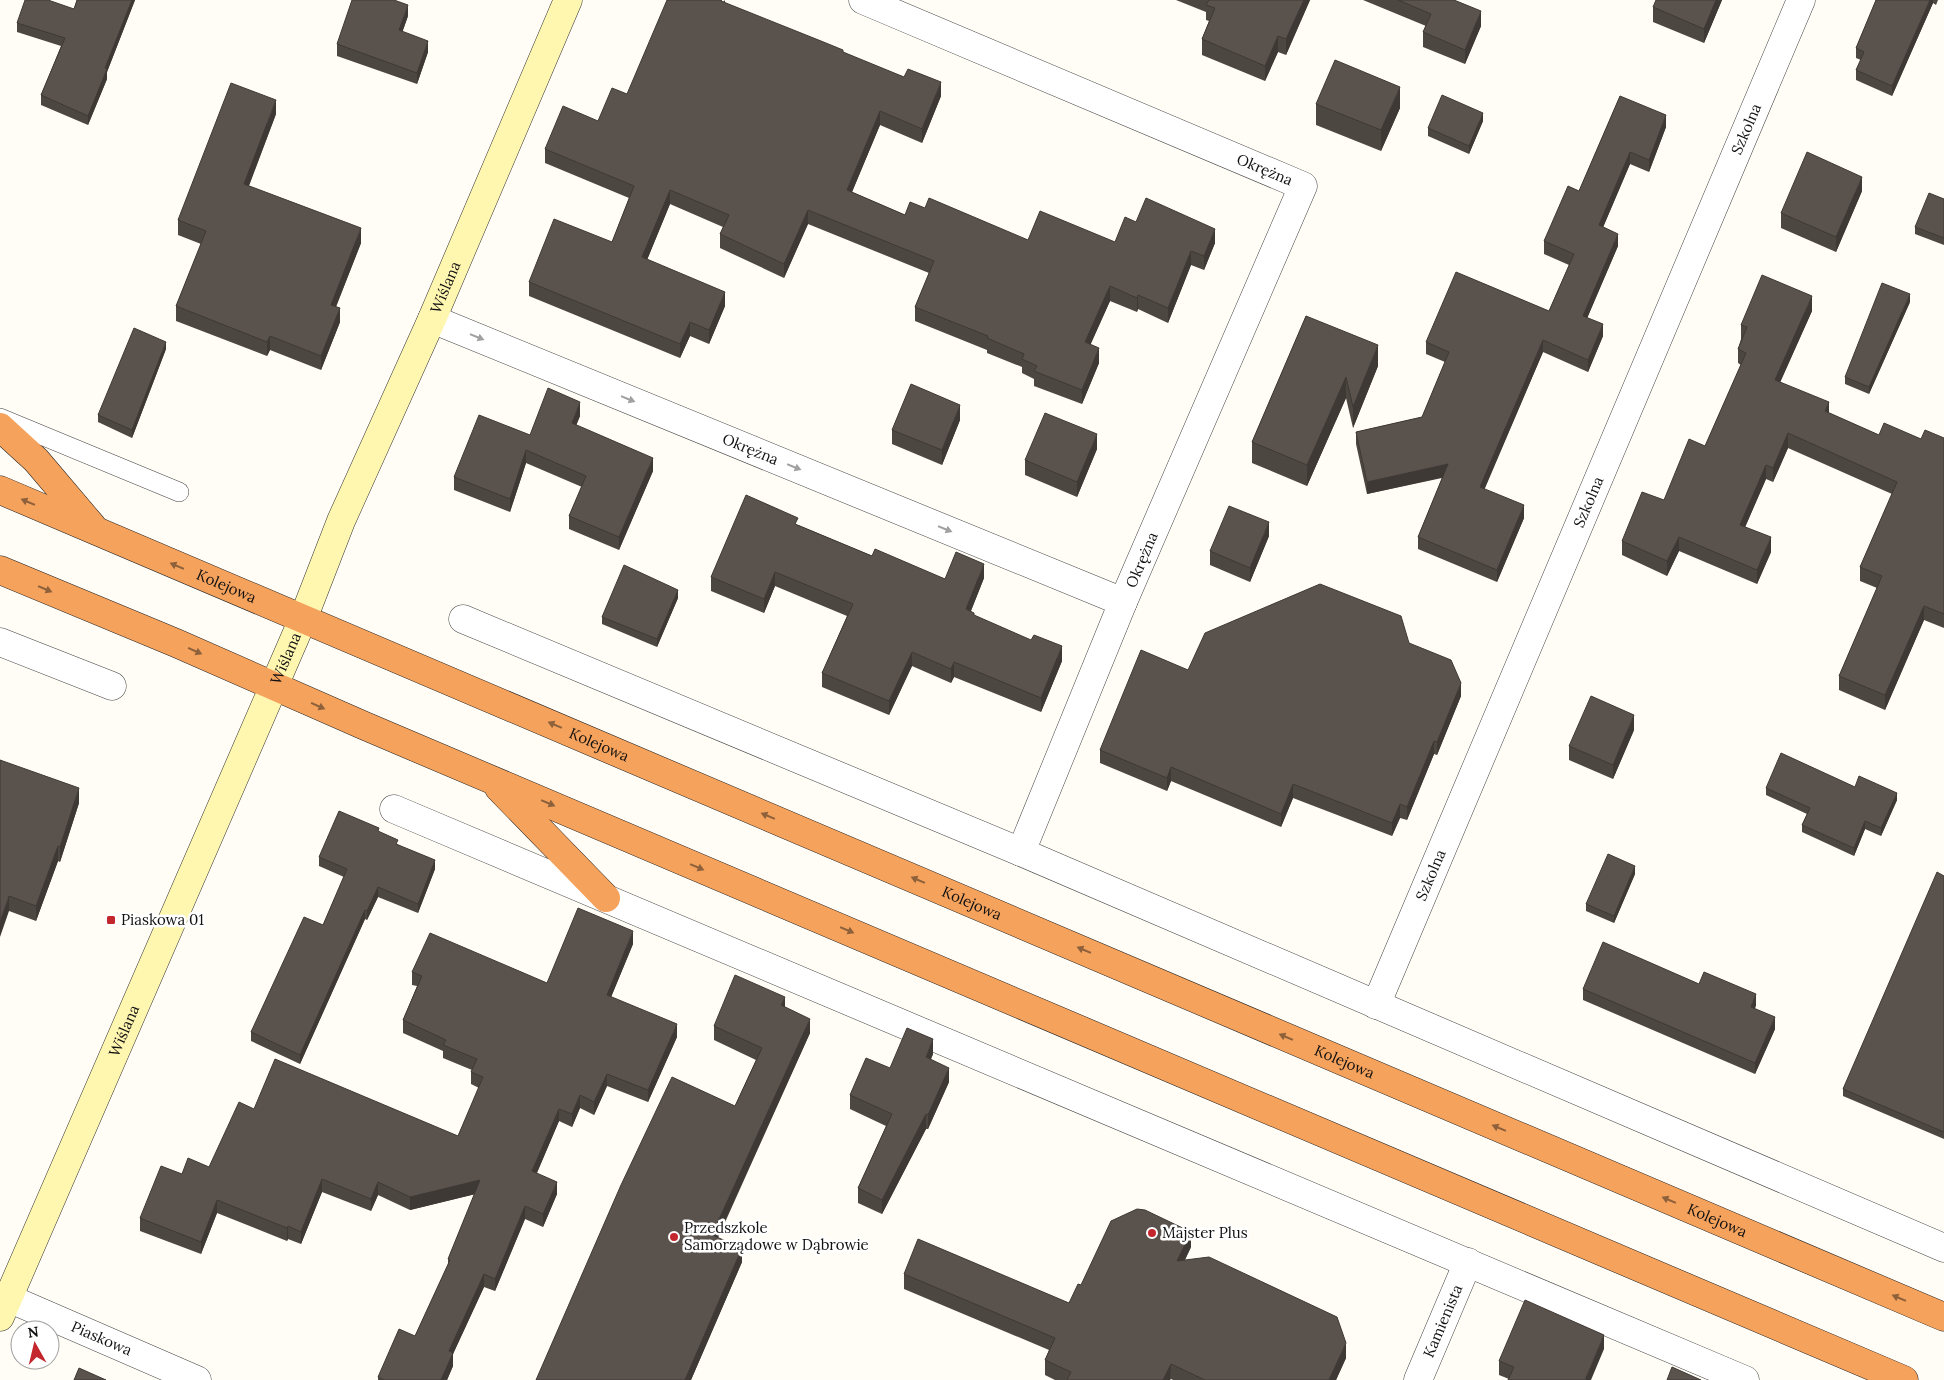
<svg xmlns="http://www.w3.org/2000/svg" width="1944" height="1380" font-family="Lora,serif">
<style>
.lines{fill:none;stroke-linecap:round;stroke-linejoin:round}
.lane-casing{stroke:#444;stroke-width:20}
.street-casing{stroke:#444;stroke-width:29}
.secondary-casing{stroke:#333;stroke-width:29}
.highway-casing{stroke:#222;stroke-width:29}
.lane{stroke:#fff;stroke-width:19}
.street{stroke:#fff;stroke-width:28}
.secondary{stroke:#fff6b0;stroke-width:28}
.highway{stroke:#f5a25d;stroke-width:28}
.wall{fill:#4d4742}
.shaded-wall{fill:#3f3936}
.building{fill:#5a524d;stroke:#3f3936}
.oneway{fill:#a0a0a0}
.oneway2{fill:#8e613b}
.poi-dot{fill:#c4262e;stroke:#fff;stroke-width:2}
.labels{text-anchor:middle;stroke-width:5;stroke-linejoin:round;paint-order:stroke}
.street-label{font-size:15px;fill:#111;stroke:#fff}
.poi-label{font-size:15px;fill:#111;stroke:#fff;text-anchor:start}
</style>
<rect width="100%" height="100%" fill="#fffdf5"/>
<g class="lines">
<g class="lane-casing">
<path id="lane" d="M0 418 179 492"/>
</g>
<g class="street-casing">
<g id="street">
<path id="s1" d="M863 0 1303 186 1123 602 1021 852"/>
<path id="s2" d="M432 319 1123 602"/>
<path d="M463 619 1021 852 1944 1248"/>
<path d="M0 642 112 686"/>
<path d="M394 809 1745 1380"/>
<path id="s3" d="M1376 1005 1801 0"/>
<path id="s4" d="M8 1298 197 1380"/>
<path id="s5" d="M1418 1380 1468 1262"/>
</g>
</g>
<g class="secondary-casing">
<g id="secondary">
<path id="s6" d="M0 1317 303 619 341 521 432 319 568 0"/>
</g>
</g>
<g class="highway-casing">
<g id="highway">
<path d="M0 427 36 460 92 526"/>
<path id="s7" d="M0 490 1944 1317"/>
<path d="M0 570 176 643 365 726 1904 1380"/>
<path d="M499 788 606 898"/>
</g>
</g>
<use href="#lane" class="lane"/>
<use href="#street" class="street"/>
<use href="#secondary" class="secondary"/>
<use href="#highway" class="highway"/>
</g>
<path class="wall" d="M77 0H135L107 72V79L88 125 41 105V95L61 46 17 32V23L74 9Z
M725 0V3L843 52 941 96 922 143 880 125 852 192 905 215 925 208 1028 240 1115 242 1136 222 1215 243 1204 270 1191 265 1168 323 1138 309 1137 312 1110 301 1090 345 1099 363 1082 404 1034 386V379L1022 373V367L987 353V350L915 321V307L929 273 808 224 784 278 720 248V234L723 227 670 204 647 260 725 306 709 344 690 336 680 358 529 296V282L612 242 629 198 545 163V149L598 121 627 94Z
M1176 0H1310L1286 55 1278 52 1265 81 1202 55V39L1209 21 1206 20V12Z
M1363 0H1454L1481 26 1465 64 1423 47V32L1426 26Z
M1722 0 1704 43 1653 22V7Z
M1876 0H1938L1936 5 1933 3 1892 96 1856 80V70L1861 60 1856 58V48Z
M408 16 402 32 428 52 417 84 337 56V44Z
M1620 96 1666 127 1649 172 1630 164 1603 227 1618 246 1587 318 1603 336 1588 372 1543 352 1484 489 1524 518 1497 582 1418 549V537L1442 478 1367 494 1356 444V432L1422 417 1445 362 1426 354V342L1549 311 1569 265 1544 254V241L1579 191Z
M1316 104 1400 108 1381 151 1316 125Z
M276 114 249 186 361 243 336 307 340 322 321 370 270 350 267 356 176 321V306L201 244 178 235V220Z
M1483 121 1469 154 1428 136V128Z
M1862 191 1836 252 1781 228V213Z
M1944 199V245L1915 234V227Z
M1910 302 1869 394 1845 384V377Z
M1812 311 1780 382 1829 413 1879 435 1921 439 1944 438V628L1924 620 1885 710 1839 690V676L1877 588 1860 581V567L1892 494 1788 448 1773 482 1766 479 1745 527 1771 552 1757 584 1679 551 1667 576 1622 555V541L1664 500 1705 446 1741 365 1738 363V349L1741 339V325Z
M1306 316 1378 366 1353 428 1346 398 1307 486 1252 463V442Z
M166 349 132 438 98 422V415Z
M580 416 576 425 653 471 619 550 569 529V516L582 487 526 463 510 512 454 490V477L530 435Z
M960 420 942 465 892 444V430Z
M1097 449 1077 497 1025 475V460Z
M798 525 872 556 945 579 984 578 971 611 974 615 1062 661 1041 712 954 677 951 683 912 666 889 715 822 687V673L847 616 775 586 764 613 711 591V577Z
M1269 536 1250 582 1210 565V551Z
M678 598 657 647 602 624V617Z
M1409 643 1461 696 1437 755 1434 754 1407 820 1400 818 1392 836 1293 798 1281 827 1171 781 1167 791 1100 763V750L1188 670Z
M1634 730 1613 779 1569 760V746Z
M0 760 79 803 60 862 58 861 36 921 9 911Z
M1855 787 1897 800 1881 836 1865 829 1854 856 1802 832V825L1807 814 1766 795V788Z
M379 832 435 869 418 913 378 897 367 920 365 919 300 1064 251 1041V1032L323 925 344 877 319 866V857Z
M1635 874 1614 923 1586 911V904Z
M1944 876V1139L1843 1096V1089Z
M633 944 611 997 677 1037 648 1102 607 1086 594 1115 580 1108 572 1127 559 1121 537 1173 557 1194 543 1227 525 1219 495 1291 484 1287 453 1354V1366L447 1380H378V1377L415 1336 448 1265V1259L475 1194 410 1210 378 1195 371 1211 322 1192 301 1244 288 1239 287 1241 217 1213 201 1254 140 1231V1218L182 1174 209 1167 254 1109 458 1136 479 1088 471 1084V1072L472 1070 443 1058V1051L403 1033V1020L417 986 412 985V972L547 983Z
M1699 984 1756 1005 1755 1009 1775 1029 1755 1074 1583 1000V989Z
M785 1007 810 1033 718 1238 742 1262 691 1380H536L735 1106 756 1060 714 1040V1026Z
M933 1054 931 1059 949 1082 928 1129H926L882 1214 858 1203V1188L886 1126 850 1109V1095L890 1068Z
M1191 1247 1185 1260 1346 1358 1336 1380H1173L1171 1379 1170 1380H1055L1045 1375V1360L1049 1350 904 1289V1274L1069 1303 1081 1285Z
M1604 1349 1509 1379 1499 1375V1361Z"/>
<path class="shaded-wall" d="M132 0H135L107 72V79L88 125V116L105 68Z
M1304 0H1310L1286 55V39Z
M1716 0H1722L1704 43V29Z
M1930 0H1933V3L1892 96V86Z
M408 5V16L399 42V30Z
M1481 11V26L1465 64V50Z
M1278 36V52L1265 81V66Z
M428 41V52L417 84V73Z
M941 82V96L922 143V129Z
M1400 87V108L1381 151V130Z
M276 100V114L244 198V184Z
M880 111V125L847 204V190Z
M1483 113V121L1469 154V146Z
M1666 115V127L1649 172V160Z
M1630 152V164L1599 237V225Z
M1862 177V191L1836 252V237Z
M670 190V204L642 272V257Z
M808 210V224L784 278V264Z
M361 228V243L331 319V305Z
M1215 229V243L1204 270V256Z
M1618 234V246L1583 328V316Z
M1191 251V265L1168 323V308Z
M1110 286V301L1085 357V342Z
M725 292V306L709 344V330Z
M1910 294V302L1869 394V387Z
M1138 295V309L1137 312V298Z
M1812 296V311L1775 394V380Z
M340 308V322L321 370V356Z
M690 322V336L680 358V344Z
M1603 324V336L1588 372V360Z
M270 336V350L267 356V342Z
M1543 340V352L1480 500V487Z
M166 342V349L132 438V430Z
M1378 345V366L1353 428V407Z
M1099 348V363L1082 404V390Z
M1346 377V398L1307 486V465Z
M580 402V416L572 436V423Z
M1829 402V416L1825 411Z
M960 405V420L942 465V450Z
M1788 433V448L1773 482V468Z
M1097 434V449L1077 497V482Z
M526 450V463L510 512V499Z
M653 458V471L619 550V537Z
M1448 464V476L1367 494V482Z
M1766 465V479L1740 539V525Z
M1524 505V518L1497 582V570Z
M1269 522V536L1250 582V568Z
M1679 537V551L1667 576V561Z
M1771 537V552L1757 584V570Z
M984 564V578L966 623V609Z
M775 572V586L764 613V599Z
M678 590V598L657 647V639Z
M1924 606V620L1885 710V695Z
M1062 646V661L1041 712V698Z
M912 652V666L889 715V701Z
M954 662V677L951 683V669Z
M1461 683V696L1437 755V742Z
M1634 715V730L1613 779V765Z
M1434 741V754L1407 820V807Z
M1171 767V781L1167 791V778Z
M1293 784V798L1281 827V814Z
M79 788V803L60 862V847Z
M1897 793V800L1881 836V828Z
M1400 804V818L1392 836V823Z
M1865 821V829L1854 856V848Z
M58 846V861L36 921V906Z
M435 860V869L418 913V904Z
M1635 866V874L1614 923V916Z
M378 887V897L367 920V911Z
M9 896V911L0 937V922Z
M365 910V919L300 1064V1055Z
M633 931V944L607 1007V995Z
M1756 994V1005L1751 1018V1007Z
M785 997V1011L781 1005Z
M1775 1017V1029L1755 1074V1063Z
M810 1019V1033L712 1249V1235Z
M677 1024V1037L648 1102V1090Z
M933 1039V1054L926 1071V1057Z
M949 1068V1082L928 1129V1115Z
M607 1074V1086L594 1115V1102Z
M580 1095V1108L572 1127V1114Z
M559 1109V1121L532 1184V1171Z
M926 1114V1129L882 1214V1200Z
M322 1179V1192L301 1244V1232Z
M480 1180V1193L410 1210V1197Z
M378 1182V1195L371 1211V1199Z
M557 1182V1194L543 1227V1214Z
M217 1200V1213L201 1254V1242Z
M525 1206V1219L495 1291V1279Z
M288 1226V1239L287 1241V1228Z
M1191 1232V1247L1177 1276V1261Z
M742 1248V1262L691 1380H685Z
M484 1274V1287L453 1354V1366L447 1380H441L449 1351Z
M1604 1335V1349L1591 1380H1585Z
M1346 1343V1358L1336 1380H1329Z
M1171 1364 1170 1380H1163Z"/>
<path class="building" d="M25 0H48L74 9 77 0H132L105 68 107 69 88 116 41 95 65 38 17 23Z
M352 0H394L408 5 399 30 428 41 417 73 337 44Z
M667 0H722L721 1 821 41 843 50V52L904 77 908 69 941 82 922 129 880 111 847 190 905 215 910 202 925 208 929 198 1028 240 1040 211 1115 242 1125 217 1136 222 1146 198 1215 229 1204 256 1191 251 1168 308 1138 295 1137 298 1110 286 1085 342 1099 348 1082 390 1034 371 1037 366 1022 359 1024 354 987 338 988 336 915 307 934 261 808 210 784 264 720 234 729 215 670 190 642 257 725 292 709 330 690 322 680 344 529 282 554 219 612 242 634 186 545 149 563 106 598 121 612 88 627 94Z
M1209 0H1304L1286 39 1278 36 1265 66 1202 39 1215 8 1206 5Z
M1398 0H1454L1481 11 1465 50 1423 32 1431 14Z
M1656 0H1716L1704 29 1653 7Z
M1876 0H1930L1892 86 1856 70 1864 52 1856 48Z
M1335 60 1400 87 1381 130 1316 104Z
M231 83 276 100 244 184 361 228 331 305 340 308 321 356 270 336 267 342 176 306 206 231 178 220Z
M1442 95 1483 113 1469 146 1428 128Z
M1620 96 1666 115 1649 160 1630 152 1599 225 1618 234 1583 316 1603 324 1588 360 1543 340 1480 487 1524 505 1497 570 1418 537 1448 464 1367 482 1356 432 1422 417 1449 352 1426 342 1456 272 1549 311 1574 254 1544 241 1568 186 1579 191Z
M1807 152 1862 177 1836 237 1781 213Z
M1929 193 1944 199V238L1915 227Z
M1762 275 1812 296 1775 380 1829 402 1825 411 1879 435 1884 423 1921 439 1925 430 1944 438V614L1924 606 1885 695 1839 676 1882 576 1860 567 1897 482 1788 433 1773 468 1766 465 1740 525 1771 537 1757 570 1679 537 1667 561 1622 541 1642 492 1664 500 1689 439 1705 446 1746 353 1738 349 1747 327 1741 325Z
M1882 283 1910 294 1869 387 1845 377Z
M1306 316 1378 345 1353 407 1346 377 1307 465 1252 442Z
M134 328 166 342 132 430 98 415Z
M911 384 960 405 942 450 892 430Z
M548 388 580 402 572 423 653 458 619 537 569 516 586 476 526 450 510 499 454 477 479 415 530 435Z
M1045 413 1097 434 1077 482 1025 460Z
M746 495 798 518 795 524 872 556 875 549 945 579 956 552 984 564 966 609 974 613V615L1031 640 1034 635 1062 646 1041 698 954 662 951 669 912 652 889 701 822 673 853 604 775 572 764 599 711 577Z
M1229 506 1269 522 1250 568 1210 551Z
M624 565 678 590 657 639 602 617Z
M1320 584 1401 616 1409 643 1451 660 1461 683 1437 742 1434 741 1407 807 1400 804 1392 823 1293 784 1281 814 1171 767 1167 778 1100 750 1141 650 1188 670 1205 633Z
M1591 696 1634 715 1613 765 1569 746Z
M1781 753 1855 787 1859 776 1897 793 1881 828 1865 821 1854 848 1802 825 1810 808 1766 788Z
M0 760 79 788 60 847 58 846 36 906 9 896 0 922Z
M339 811 379 828 378 831 398 840 396 844 435 860 418 904 378 887 367 911 365 910 300 1055 251 1032 304 917 323 925 347 869 319 857Z
M1608 854 1635 866 1614 916 1586 904Z
M1937 872 1944 876V1132L1843 1089Z
M578 908 633 931 607 995 677 1024 648 1090 607 1074 594 1102 580 1095 572 1114 559 1109 532 1171 557 1182 543 1214 525 1206 495 1279 484 1274 449 1351 453 1353 441 1380H384L378 1377 399 1329 415 1336 450 1260 448 1259 480 1180 410 1197 378 1182 371 1199 322 1179 301 1232 288 1226 287 1228 217 1200 201 1242 140 1218 161 1166 182 1174 188 1158 209 1167 239 1102 254 1109 275 1059 458 1136 483 1077 471 1072 477 1059 443 1045 446 1040 403 1020 422 976 412 972 430 933 547 983Z
M1603 942 1699 984 1704 972 1756 994 1751 1007 1775 1017 1755 1063 1583 989Z
M735 975 785 997 781 1005 810 1019 712 1235 742 1248 685 1380H536L621 1185 672 1077 735 1106 762 1048 714 1026Z
M907 1028 933 1039 926 1057 949 1068 928 1115 926 1114 882 1200 858 1188 892 1114 850 1095 866 1058 890 1068Z
M1137 1209 1145 1210 1191 1232 1177 1261 1209 1257 1337 1317 1346 1343 1329 1380H1205L1171 1364 1163 1380H1067L1071 1372 1045 1360 1055 1338 904 1274 918 1239 1069 1303 1078 1284 1081 1285 1111 1221Z
M1525 1300 1604 1335 1585 1380H1508L1514 1367 1499 1361Z
M1672 1367 1701 1380H1667Z
M79 1368 106 1380H74Z"/>
<defs><path id="oneway-solid" d="M-6-.8H1V-3.2L6.5 0L1 3.2V.8H-6Z" transform="scale(1.25)"/></defs>
<g class="oneway">
<use href="#oneway-solid" transform="translate(477 337) rotate(22)"/>
<use href="#oneway-solid" transform="translate(628 399) rotate(22)"/>
<use href="#oneway-solid" transform="translate(794 467) rotate(22)"/>
<use href="#oneway-solid" transform="translate(945 529) rotate(22)"/>
</g>
<g class="oneway2">
<use href="#oneway-solid" transform="translate(28 502) rotate(-157)"/>
<use href="#oneway-solid" transform="translate(177 566) rotate(-157)"/>
<use href="#oneway-solid" transform="translate(45 589) rotate(23)"/>
<use href="#oneway-solid" transform="translate(195 651) rotate(24)"/>
<use href="#oneway-solid" transform="translate(318 706) rotate(24)"/>
<use href="#oneway-solid" transform="translate(555 725) rotate(-157)"/>
<use href="#oneway-solid" transform="translate(548 803) rotate(23)"/>
<use href="#oneway-solid" transform="translate(768 816) rotate(-157)"/>
<use href="#oneway-solid" transform="translate(697 867) rotate(23)"/>
<use href="#oneway-solid" transform="translate(918 880) rotate(-157)"/>
<use href="#oneway-solid" transform="translate(847 930) rotate(23)"/>
<use href="#oneway-solid" transform="translate(1084 950) rotate(-157)"/>
<use href="#oneway-solid" transform="translate(1286 1037) rotate(-157)"/>
<use href="#oneway-solid" transform="translate(1499 1128) rotate(-157)"/>
<use href="#oneway-solid" transform="translate(1669 1200) rotate(-157)"/>
<use href="#oneway-solid" transform="translate(1899 1298) rotate(-157)"/>
</g>
<g class="poi-dot">
<rect x="106" y="915" width="10" height="10" rx="2.5"/>
<circle cx="1152" cy="1233" r="5"/>
<circle cx="674" cy="1237" r="5"/>
</g>
<g class="labels">
<g class="street-label">
<text dy="5" stroke="none"><textPath href="#s3" startOffset="951">Szkolna</textPath></text>
<text dy="5" stroke="none"><textPath href="#s1" startOffset="436">Okrężna</textPath></text>
<text dy="5" stroke="none"><textPath href="#s6" startOffset="1122">Wiślana</textPath></text>
<text dy="5" stroke="none"><textPath href="#s2" startOffset="344">Okrężna</textPath></text>
<text dy="5" stroke="none"><textPath href="#s3" startOffset="546">Szkolna</textPath></text>
<text transform="translate(1142 560) rotate(-67)" y="5">Okrężna</text>
<text dy="5" stroke="none"><textPath href="#s7" startOffset="246">Kolejowa</textPath></text>
<text dy="5" stroke="none"><textPath href="#s6" startOffset="718">Wiślana</textPath></text>
<text dy="5" stroke="none"><textPath href="#s7" startOffset="651">Kolejowa</textPath></text>
<text dy="5" stroke="none"><textPath href="#s3" startOffset="141">Szkolna</textPath></text>
<text dy="5" stroke="none"><textPath href="#s7" startOffset="1056">Kolejowa</textPath></text>
<text dy="5" stroke="none"><textPath href="#s6" startOffset="312">Wiślana</textPath></text>
<text dy="5" stroke="none"><textPath href="#s7" startOffset="1461">Kolejowa</textPath></text>
<text dy="5" stroke="none"><textPath href="#s7" startOffset="1866">Kolejowa</textPath></text>
<text dy="5" stroke="none"><textPath href="#s5" startOffset="64">Kamienista</textPath></text>
<text dy="5" stroke="none"><textPath href="#s4" startOffset="102">Piaskowa</textPath></text>
</g>
<g class="poi-label">
<text x="121" y="925">Piaskowa 01</text>
<text x="684" y="1233">Przedszkole<tspan x="684" dy="17">Samorządowe w Dąbrowie</tspan></text>
<text x="1162" y="1238">Majster Plus</text>
</g>
</g>
<g transform="translate(35 1345) rotate(352)"><circle r="24" fill="#ffffff" stroke="#a0a0a0"/>
<path d="M0-4L9 19L0 12L-9 19Z" fill="#c4262e"/>
<text y="-8" font-size="14" font-weight="bold" text-anchor="middle" fill="#111111">N</text>
</g>
</svg>
